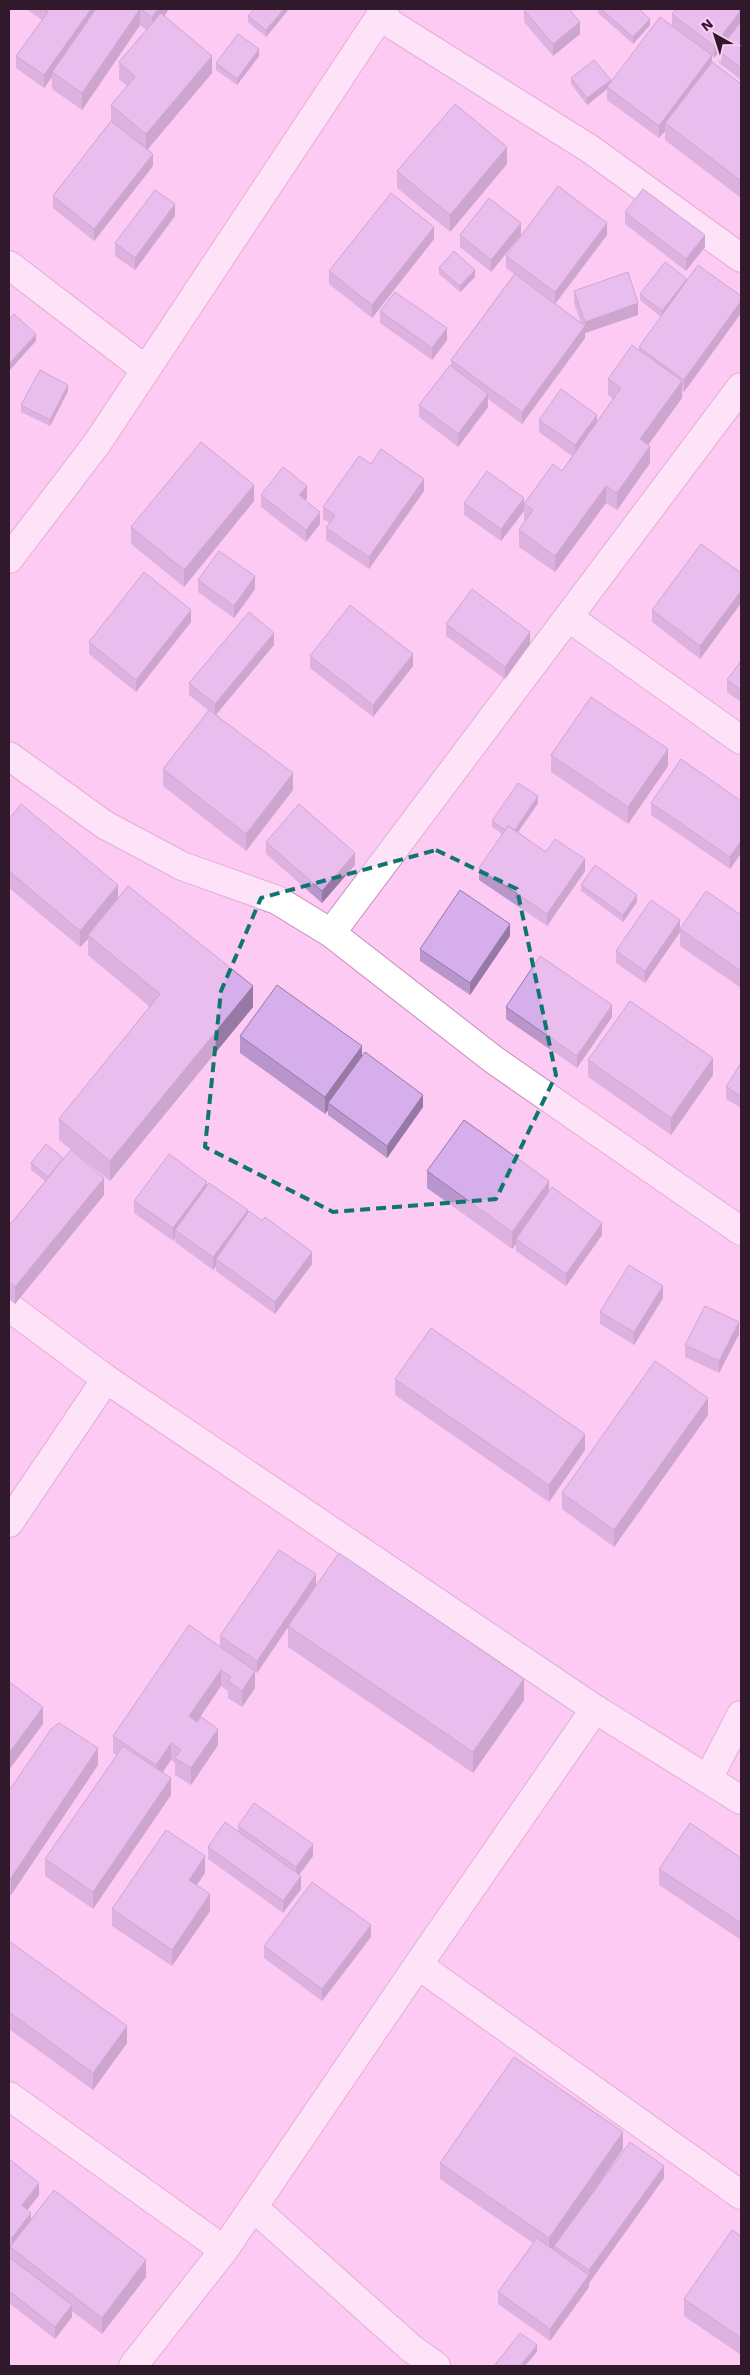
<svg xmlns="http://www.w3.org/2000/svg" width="750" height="2375" font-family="'Work Sans',sans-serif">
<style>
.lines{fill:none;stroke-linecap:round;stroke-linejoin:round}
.minor-casing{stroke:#c68bbb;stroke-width:30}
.tertiary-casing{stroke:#c68bbb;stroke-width:30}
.minor{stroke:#fff;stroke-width:28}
.tertiary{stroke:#fff;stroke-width:28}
.wall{fill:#b896cb}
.shaded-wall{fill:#967aa5}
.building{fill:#d6aeec;stroke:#967aa5}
.marked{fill:none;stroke:#0f766e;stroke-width:4;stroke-dasharray:10 6;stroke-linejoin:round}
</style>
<rect width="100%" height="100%" fill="#fccaf2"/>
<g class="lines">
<g class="minor-casing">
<path id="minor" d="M380 17 590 149 741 258
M9 265 146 370
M9 559 98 442 385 9
M568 617 741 740
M9 756 105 825 182 866 277 900 331 933 494 1060 741 1231
M331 933 741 387
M9 1523 106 1379
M708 1779 741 1715
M418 1965 741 2195
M9 2096 224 2250
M254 2208 412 2349 436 2366
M133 2366 224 2250 418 1965 595 1709"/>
</g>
<g class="tertiary-casing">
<path id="tertiary" d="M9 1307 106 1379 595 1709 741 1800"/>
</g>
<use href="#minor" class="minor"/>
<use href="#tertiary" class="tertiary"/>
</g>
<path class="wall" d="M26 9H169L164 16 212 73 148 149 153 166 94 241 53 208V196L111 121V105L127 86 119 79V62L146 30 140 25 82 110 52 89V77L44 88 16 68V56L42 20Z
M254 9H289L266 37 248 22V16Z
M598 9H639L650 25 633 44 598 13Z
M741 9V80L719 63V52L714 58 712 56V62L741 84V198L665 140V131L659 138 607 100V89L587 105 571 84V78L611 82 672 26V14Z
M524 10 580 34 553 56 524 22Z
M259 56 237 85 216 70V63Z
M507 164 450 232 397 188V171Z
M625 212 705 247 686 271 625 224Z
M175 216 135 270 115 256V243Z
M460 235H521L491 272 460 247Z
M607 235 555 304 581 323 574 303V291L638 315 585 333V338L522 424 488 399V407L458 447 419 417V405L451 366V360L514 274 506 268V256Z
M434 239 372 318 329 284V271Z
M439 268 475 277 460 292 439 274Z
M687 281 741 296V313L684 392 682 390V398L648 445 650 463 617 510 606 503 555 572 519 547V530L525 521 524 520V511L501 541 464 515V503H524L562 471 572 456 539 432V420L597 422 613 399 608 395V379L639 350V347L661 317 640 300V294Z
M380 311 447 340 432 360 380 323Z
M68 391 50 426 21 412V405Z
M371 464 424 491 369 569 326 540V528L330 523 323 519V507Z
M261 495 307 498 305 500 320 524 306 542 261 507Z
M254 501 184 587 131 544V527Z
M741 573V603L700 659 652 622V610Z
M198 580 255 589 234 618 198 592Z
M191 622 136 692 89 654V642Z
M446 624 530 644 505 679 446 636Z
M274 645 216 714 293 790 246 851 163 786V769L209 711 189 695V683Z
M310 656 413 666 373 717 310 668Z
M741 661V702L727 692V680Z
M551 755 668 766 628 824 551 772Z
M741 801V853L730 869 651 815V803Z
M538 803 518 832 546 852 585 871 547 926 479 880V868L502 834 492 827V821Z
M9 819 118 898 253 1007 110 1181 59 1140V1119L150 1007 88 955V939L80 947 9 888Z
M266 842 355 865 322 903 266 854Z
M581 885 637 902 623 922 581 891Z
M741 915V988L680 946V929Z
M680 932 645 983 616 963V951Z
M510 936 470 995 420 961V949Z
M506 1007 612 1017 577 1068 506 1019Z
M240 1036 362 1057 423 1107 387 1158 328 1115V1110L325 1114 240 1053Z
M588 1060 713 1075 671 1135 588 1077Z
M741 1063V1108L726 1099V1087Z
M31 1163 104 1195 15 1304 9 1299V1226L45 1181 31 1170Z
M427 1171 549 1192 602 1235 566 1286 516 1251V1244L512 1249 427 1188Z
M207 1187 248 1214 312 1264 275 1314 216 1271V1266L213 1270 175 1242V1237L173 1241 134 1213V1201Z
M663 1298 634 1345 600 1324V1312Z
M739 1334 719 1373 685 1357V1345Z
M395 1379 585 1450 549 1502 395 1395Z
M708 1415 614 1547 562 1509V1493Z
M316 1586 524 1700 473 1773 288 1647V1627L257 1673 255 1672V1688L242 1707 228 1698V1691L221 1686 197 1722 218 1745 191 1785 175 1775V1763L171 1760 162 1772 171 1795 93 1909 45 1876V1859L117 1755 113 1753V1736L220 1646V1636Z
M98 1765 11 1895 9 1894V1791Z
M238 1826 313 1856 299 1875 301 1889 283 1913 208 1859V1847L238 1831Z
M741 1858V1940L659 1885V1869Z
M205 1873 197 1885 210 1911 172 1966 112 1926V1909Z
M371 1937 322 2001 264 1958V1946Z
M9 1941 127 2043 93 2090 9 2029Z
M623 2149 594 2190 664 2178 589 2283V2287L550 2341 498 2304V2292L533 2243 440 2179V2163Z
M9 2159 39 2195 27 2210 31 2220 146 2277 102 2334 72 2311V2317L55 2339 9 2303V2257L10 2258V2249L9 2248Z
M741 2236V2355L684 2316V2299Z"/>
<path class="shaded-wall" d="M91 9H99L52 72V77L44 88V75Z
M140 9V25L82 110V93Z
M158 9H169L152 34V17Z
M284 9H289L266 37V30Z
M741 10V22L714 58V46Z
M650 19V25L633 44V37Z
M580 22V34L553 56V44Z
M259 49V56L237 85V79Z
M712 55V68L665 123V131L659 138V126Z
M212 56V73L146 151V134Z
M611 80V86L607 87V89L587 105V98Z
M507 147V164L450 232V215Z
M153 154V166L94 241V229Z
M175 204V216L135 270V258Z
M521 223V235L491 272V260Z
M607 223V235L555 304V292Z
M434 227V239L372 318V305Z
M705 235V247L686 271V259Z
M475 270V277L460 292V286Z
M687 279V285L662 317V311Z
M10 292V309L9 311V294Z
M741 301V313L684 392V380Z
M638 303V315L585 333V338L522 424V412L585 326V322Z
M447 328V340L432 360V348Z
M36 334V341L9 371V364Z
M682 381V398L640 456V439Z
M68 385V391L50 426V420Z
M488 394V407L458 447V434Z
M597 415V427L575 458V445Z
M650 446V463L617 510V493Z
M424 479V491L369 569V557Z
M254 485V501L184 587V570Z
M307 486V498L299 508V495Z
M606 486V503L555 572V556Z
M524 498V511L501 541V529Z
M320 512V524L306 542V530Z
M255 576V589L234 618V606Z
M741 591V603L700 659V646Z
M191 610V622L136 692V680Z
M530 632V644L505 679V667Z
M274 633V645L215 716V704Z
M413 654V666L373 717V705Z
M668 749V766L628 824V807Z
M293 773V790L246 851V834Z
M538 796V803L512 841V834Z
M741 841V853L730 869V857Z
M355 853V865L322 903V891Z
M585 859V871L547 926V914Z
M118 885V901L88 935V939L80 947V931Z
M637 895V902L623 922V915Z
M680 920V932L645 983V971Z
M510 924V936L470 995V983Z
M253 986V1007L110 1181V1161Z
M612 1005V1017L577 1068V1056Z
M362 1046V1063L328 1103V1110L325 1114V1097Z
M713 1058V1075L671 1135V1118Z
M423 1095V1107L387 1158V1146Z
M104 1178V1195L15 1304V1287Z
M549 1181V1198L516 1239V1244L512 1249V1232Z
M207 1182V1194L175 1230V1237L173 1241V1228Z
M248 1210V1222L216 1259V1266L213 1270V1257Z
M602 1223V1235L566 1286V1274Z
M312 1252V1264L275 1314V1302Z
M663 1286V1298L634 1345V1332Z
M739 1322V1334L719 1373V1361Z
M708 1398V1415L614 1547V1530Z
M585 1434V1450L549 1502V1485Z
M316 1574V1586L257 1673V1661Z
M221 1670V1686L189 1733V1716Z
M255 1671V1688L242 1707V1691Z
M524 1679V1700L473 1773V1752Z
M43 1707V1724L9 1770V1753Z
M218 1729V1745L191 1785V1768Z
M171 1743V1760L156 1782V1765Z
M98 1748V1765L11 1895V1878Z
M171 1778V1795L93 1909V1892Z
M313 1844V1856L296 1879V1867Z
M205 1856V1873L189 1896V1880Z
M301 1876V1889L283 1913V1901Z
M210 1894V1911L172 1966V1950Z
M371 1925V1937L322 2001V1989Z
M127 2026V2043L93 2090V2073Z
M623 2132V2149L555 2247 554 2246V2248L549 2255V2238Z
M664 2166V2178L589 2283V2270Z
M39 2183V2195L22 2217V2205Z
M31 2213V2225L12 2250V2238Z
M146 2260V2277L102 2334V2318Z
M589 2275V2287L550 2341V2329Z
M72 2305V2317L55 2339V2327Z
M537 2345V2352L525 2366H520Z"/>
<path class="building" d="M43 9H91L44 75 16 56 48 12Z
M96 9H140L82 93 52 72Z
M141 9H158L152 17Z
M254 9H284L266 30 248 16Z
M524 9H569L580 22 553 44 524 10Z
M601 9H639L650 19 633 37Z
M676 9H741V10L714 46 672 14Z
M161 13 212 56 146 134 111 105 135 77 119 62Z
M660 17 712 55 659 126 607 87Z
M741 21V68L719 51Z
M238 34 259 49 237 79 216 63Z
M594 60 611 80 587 98 571 78Z
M712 62 741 84V181L665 123Z
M455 104 507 147 450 215 397 171Z
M111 121 153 154 94 229 53 196Z
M558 186 607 223 555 292 506 256Z
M643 189 705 235 686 259 625 212Z
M155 190 175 204 135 258 115 243Z
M391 193 434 227 372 305 329 271Z
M489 198 521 223 491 260 460 235Z
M454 251 475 270 460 286 439 268Z
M665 262 687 279 662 311 640 294Z
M698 265 741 296V301L684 380 639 347Z
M628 272 638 303 585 322 574 291Z
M515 274 585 326 522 412 451 360Z
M395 292 447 328 432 348 380 311Z
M14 314 36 334 9 364V320Z
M632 345 682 381 640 439 650 446 617 493 606 486 555 556 519 530 533 510 524 504 553 464 562 471 621 388 608 379Z
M450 365 488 394 458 434 419 405Z
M40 370 68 385 50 420 21 405Z
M561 389 597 415 575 445 539 420Z
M201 442 254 485 184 570 131 527Z
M381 449 424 479 369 557 326 528 335 515 323 507 359 456 371 464Z
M283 467 307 486 299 495 320 512 306 530 261 495Z
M487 471 524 498 501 529 464 503Z
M701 544 741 573V591L700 646 652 610Z
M219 551 255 576 234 606 198 580Z
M144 572 191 610 136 680 89 642Z
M472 589 530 632 505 667 446 624Z
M350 605 413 654 373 705 310 656Z
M249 612 274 633 215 704 189 683Z
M741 661V690L727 680Z
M591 697 668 749 628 807 551 755Z
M209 710 293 773 246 834 163 769Z
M681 759 741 801V841L730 857 651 803Z
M518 783 538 796 515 830 508 826 505 830 492 821Z
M21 804 118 885 80 931 9 871V819Z
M299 804 355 853 322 891 266 842Z
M508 826 546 852 555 839 585 859 547 914 479 868Z
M595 865 637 895 623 915 581 885Z
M128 886 253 986 110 1161 59 1119 160 994 88 935Z
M460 890 510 924 470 983 420 949Z
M706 891 741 915V971L680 929Z
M651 900 680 920 645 971 616 951Z
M540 956 612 1005 577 1056 506 1007Z
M277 985 362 1046 325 1097 240 1036Z
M630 1001 713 1058 671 1118 588 1060Z
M365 1052 423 1095 387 1146 328 1103Z
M741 1063V1096L726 1087Z
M464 1120 549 1181 512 1232 427 1171Z
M46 1144 63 1158 48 1177 31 1163Z
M71 1150 104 1178 15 1287 9 1282V1226Z
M169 1154 207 1182 173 1228 134 1201Z
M209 1183 248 1210 213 1257 175 1230Z
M552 1187 602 1223 566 1274 516 1239Z
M249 1211 262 1221 265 1217 312 1252 275 1302 216 1259Z
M629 1265 663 1286 634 1332 600 1312Z
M705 1306 739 1322 719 1361 685 1345Z
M431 1328 585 1434 549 1485 395 1379Z
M655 1361 708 1398 614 1530 562 1493Z
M279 1550 316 1574 257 1661 220 1636Z
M339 1553 524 1679 473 1752 288 1626Z
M189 1625 255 1671 242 1691 228 1681 231 1677 221 1670 189 1716 197 1722 201 1717 218 1729 191 1768 175 1758 181 1750 171 1743 156 1765 113 1736Z
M9 1682 43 1707 9 1753Z
M59 1723 98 1748 11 1878 9 1877V1791L51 1729Z
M123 1746 171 1778 93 1892 45 1859Z
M254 1803 313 1844 296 1867 238 1826Z
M225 1822 301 1876 283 1901 208 1847Z
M690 1823 741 1858V1923L659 1869Z
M166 1830 205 1856 189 1880 210 1894 172 1950 112 1909Z
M312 1882 371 1925 322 1989 264 1946Z
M9 1941 127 2026 93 2073 9 2012Z
M514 2057 623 2132 549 2238 440 2163Z
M630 2142 664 2166 589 2270 554 2246Z
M9 2159 39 2183 22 2205 31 2213 12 2238 9 2235Z
M54 2190 146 2260 102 2318 10 2247Z
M732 2230 741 2236V2338L684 2299Z
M537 2238 589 2275 550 2329 498 2292Z
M9 2257 72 2305 55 2327 9 2291Z
M520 2333 537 2345 520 2366H494Z"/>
<path d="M0 0H750V2375H0ZM436 850 517 889 556 1075 496 1199 333 1212 205 1147 221 991 261 898Z" fill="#fccaf2" fill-opacity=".55" fill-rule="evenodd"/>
<path class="marked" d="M436 850 517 889 556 1075 496 1199 333 1212 205 1147 221 991 261 898Z"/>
<rect width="750" height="2375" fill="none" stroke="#30192b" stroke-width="20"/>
<g transform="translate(715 35) rotate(321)" stroke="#fccaf2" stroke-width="4" paint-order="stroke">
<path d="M0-4L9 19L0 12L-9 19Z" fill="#30192b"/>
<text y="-8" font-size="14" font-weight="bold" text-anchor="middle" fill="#30192b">N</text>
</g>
</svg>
